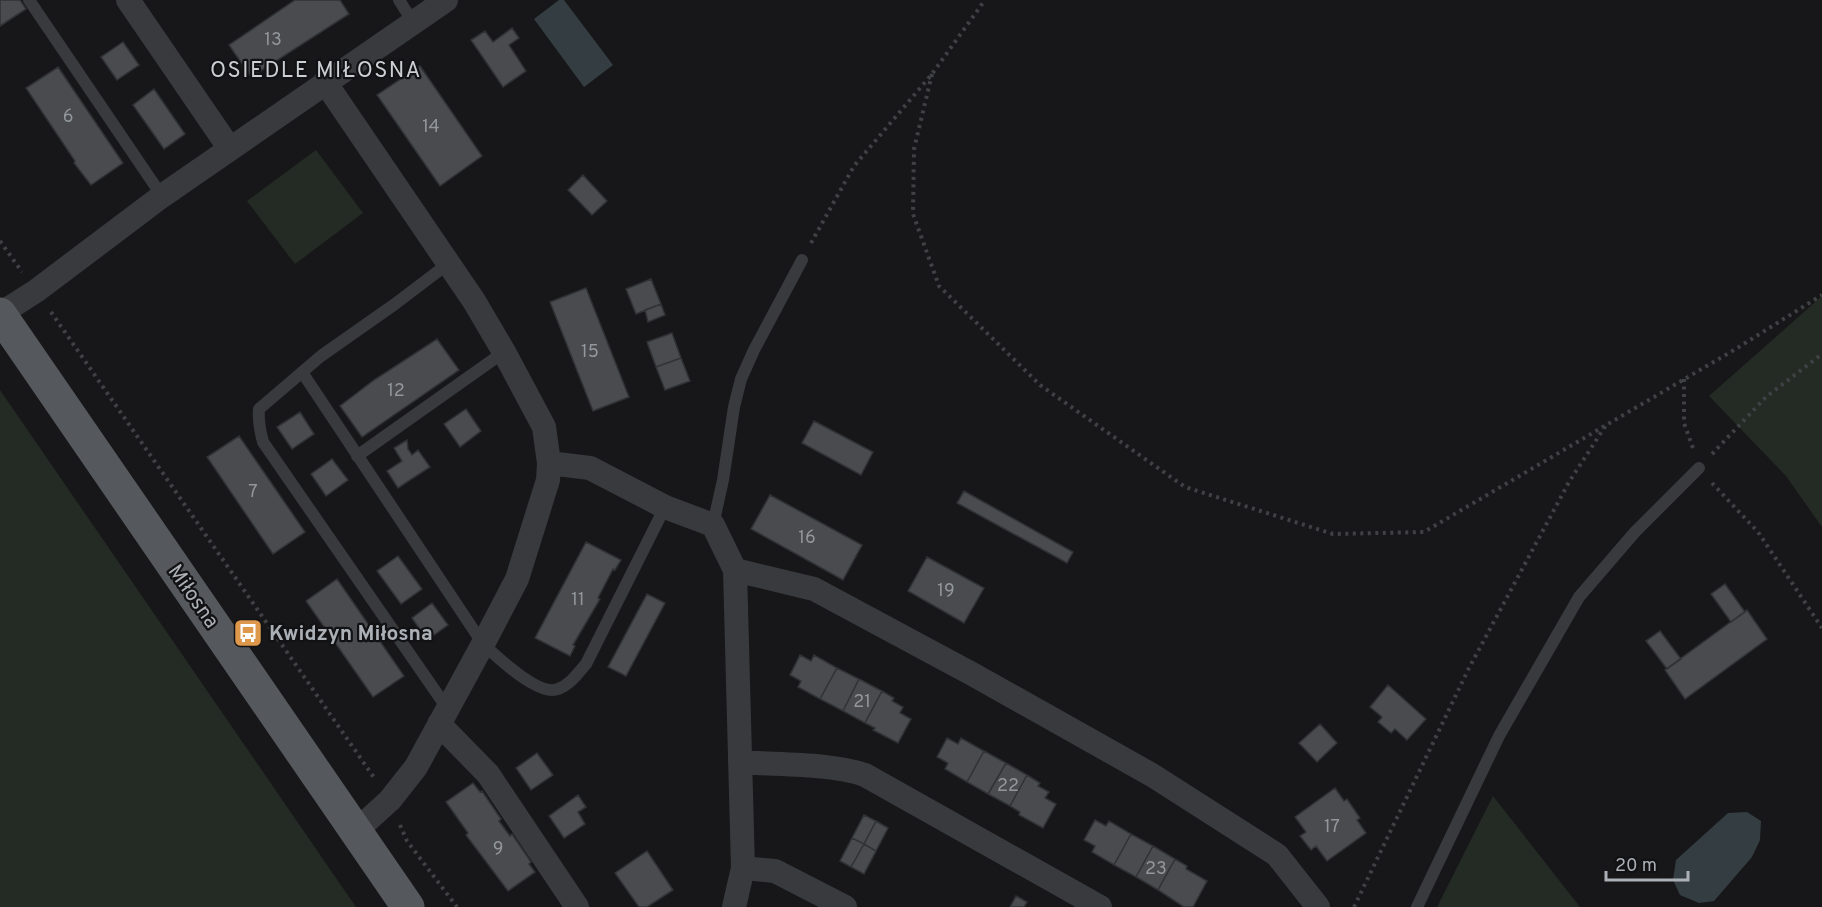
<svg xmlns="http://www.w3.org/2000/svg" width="1822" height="907" font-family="Overpass,sans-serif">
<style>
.green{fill:#242a24}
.water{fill:#343e42}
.building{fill:#494b4e;stroke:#313235;stroke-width:1.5}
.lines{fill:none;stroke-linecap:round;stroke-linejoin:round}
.path{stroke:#3f4144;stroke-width:4;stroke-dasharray:3 4.5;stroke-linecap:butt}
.lane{stroke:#393a3d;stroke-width:12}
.street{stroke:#393a3d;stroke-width:24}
.primary{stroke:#55585c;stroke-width:33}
.labels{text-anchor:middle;stroke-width:4.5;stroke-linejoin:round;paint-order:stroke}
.number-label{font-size:18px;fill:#92979d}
.street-label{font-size:21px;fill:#abb0b7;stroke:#121214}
.poi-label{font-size:21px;font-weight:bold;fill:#abb0b7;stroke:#121214;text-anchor:start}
.neighbourhood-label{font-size:22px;letter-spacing:1.5px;fill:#cbcfd4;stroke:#121214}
</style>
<rect width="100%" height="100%" fill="#171719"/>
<path class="green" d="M316 150 363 213 295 264 247 201Z
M1822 296V527L1786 476 1709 396Z
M0 390 356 907H0Z
M1493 796 1580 907H1437Z"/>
<path class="water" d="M559 0H564L613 65 584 87 534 19Z
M1747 812 1761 821 1760 840 1752 857 1714 901 1699 903 1680 895 1673 880 1676 860 1728 813Z"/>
<path class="building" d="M0 0H20L26 9 0 26Z
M295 0H340L349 14 251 77 229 45Z
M512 28 519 38 509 45 526 71 503 87 471 40 485 31 493 42Z
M123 42 139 65 117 80 101 57Z
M420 66 482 156 440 186 377 95Z
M58 67 123 163 91 185 74 163 75 161 26 88Z
M154 89 185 134 164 149 133 105Z
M583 175 607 201 592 215 568 190Z
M651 279 661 304 636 314 626 289Z
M586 288 629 397 593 411 550 302Z
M661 304 665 315 648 322 645 310Z
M672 333 681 358 656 367 647 342Z
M437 339 459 370 362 437 340 406 374 380Z
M681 358 690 381 665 390 656 367Z
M466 409 481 431 460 447 444 424Z
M300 412 314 434 292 449 277 427Z
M814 421 873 452 861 475 802 443Z
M239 436 305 532 273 554 207 457Z
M407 440 408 449 412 455 418 450 430 467 398 488 387 471 402 461 394 448Z
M332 459 348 480 326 496 311 474Z
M964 491 1073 552 1067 563 957 503Z
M770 495 862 545 843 580 751 529Z
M586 542 621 560 615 570 613 569 598 598 600 599 573 645 575 646 570 656 535 638Z
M398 556 422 589 401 604 377 571Z
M927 557 984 588 964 623 908 591Z
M337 579 404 676 373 697 306 601Z
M1725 584 1745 612 1731 622 1711 594Z
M647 594 665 603 626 676 608 667Z
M432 603 448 625 427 640 412 618Z
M1747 610 1767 639 1685 699 1665 670Z
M1660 631 1681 659 1667 669 1646 641Z
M800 655 811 661 814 655 837 668 820 699 798 687 801 681 790 675Z
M837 668 859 679 843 711 820 699Z
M859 679 882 691 865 723 843 711Z
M1388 685 1426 719 1407 740 1395 729 1391 733 1378 722 1382 717 1370 707Z
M882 691 894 698 892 701 903 707 900 713 911 719 898 743 873 730 875 728 865 723Z
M1320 724 1337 743 1317 762 1299 743Z
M947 738 958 744 961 738 984 751 967 782 945 769 948 763 937 757Z
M984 751 1006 763 988 794 967 782Z
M537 753 553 775 531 790 516 768Z
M1006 763 1027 775 1010 806 988 794Z
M1027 775 1040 783 1038 786 1049 792 1045 798 1056 804 1043 828 1019 815 1020 812 1010 806Z
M473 783 480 792 482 791 501 819 499 821 510 836 512 834 531 862 529 864 535 872 508 891 466 835 468 833 446 802Z
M1335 788 1344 801 1347 799 1360 818 1357 820 1366 833 1327 861 1316 846 1311 850 1300 836 1306 832 1295 817Z
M578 795 586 807 578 812 585 824 564 838 549 816Z
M864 815 876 821 864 844 852 838Z
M1095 820 1106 826 1109 821 1131 834 1114 865 1092 852 1095 846 1084 840Z
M876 821 888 828 876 851 864 844Z
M1131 834 1153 846 1136 877 1114 865Z
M852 838 864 844 851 867 840 861Z
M864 844 876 851 864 874 851 867Z
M1153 846 1175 859 1158 890 1136 877Z
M647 851 673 890 647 907H639L615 873Z
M1175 859 1187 866 1186 869 1207 881 1193 907H1184L1158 890Z
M1016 896 1027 902 1024 907H1010Z"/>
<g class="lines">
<path class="path" d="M932 74 914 149 913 214 939 286 1040 385 1185 487 1333 534 1424 532 1734 350 1822 295
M0 241 22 272
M811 243 854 166 932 74 985 0
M51 312 375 779
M1684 379V423L1694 451
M1712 454 1766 397 1822 354
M1712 483 1758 532 1822 628
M400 825 407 841 457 907
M1354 907 1469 668 1569 482 1606 425"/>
<path class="lane" d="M29 0 162 196
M399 0 413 22
M302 372 483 644C497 657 539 697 558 689 570 685 578 673 586 664L665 507
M357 456 504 352
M713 525 723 480 734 407 741 379 754 350 802 260
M447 708 263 442C260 431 258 421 259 409L321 356 395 304 449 263
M1417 907 1499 736 1579 597 1635 532 1699 468"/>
<path class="street" d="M128 0 230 149
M325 82 474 301 504 352 544 427 549 463 548 480 517 579 483 644 416 767 390 800 356 831
M0 314 36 291 162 196 446 0
M549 463 590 468 665 507 713 525 735 570 743 868 734 907
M735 570 814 589 974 675 1152 775 1277 855 1318 907
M439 724 488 774 577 907
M740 762C775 765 832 763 865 775L1100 907
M743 868 775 871 845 907"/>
<path class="primary" d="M0 314 408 907"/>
</g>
<defs>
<g id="bus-square" transform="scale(1.5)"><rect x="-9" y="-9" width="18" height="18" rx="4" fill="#dd984b" stroke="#121214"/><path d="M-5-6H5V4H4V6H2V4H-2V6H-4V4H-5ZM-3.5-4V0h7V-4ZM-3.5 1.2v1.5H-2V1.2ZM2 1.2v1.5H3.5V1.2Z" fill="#fff"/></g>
</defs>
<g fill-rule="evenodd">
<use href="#bus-square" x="248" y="633"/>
</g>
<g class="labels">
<g class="number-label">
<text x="273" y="45">13</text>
<text x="68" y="122">6</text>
<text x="431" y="132">14</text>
<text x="590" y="357">15</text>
<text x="396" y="396">12</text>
<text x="253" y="497">7</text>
<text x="807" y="543">16</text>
<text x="946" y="596">19</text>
<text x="578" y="605">11</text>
<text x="862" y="707">21</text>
<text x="1008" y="791">22</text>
<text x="1332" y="832">17</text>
<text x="498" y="854">9</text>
<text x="1156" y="874">23</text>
</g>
<g class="street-label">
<text transform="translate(194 596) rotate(55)" y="7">Miłosna</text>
</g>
<g class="poi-label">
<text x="269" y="640">Kwidzyn Miłosna</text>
</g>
<g class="neighbourhood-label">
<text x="316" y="77">OSIEDLE MIŁOSNA</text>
</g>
</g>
<path d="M1606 871v9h82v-9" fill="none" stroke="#abb0b7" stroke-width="3"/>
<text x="1615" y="871" font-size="18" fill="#abb0b7" stroke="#121214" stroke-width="4.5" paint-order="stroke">20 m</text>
</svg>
